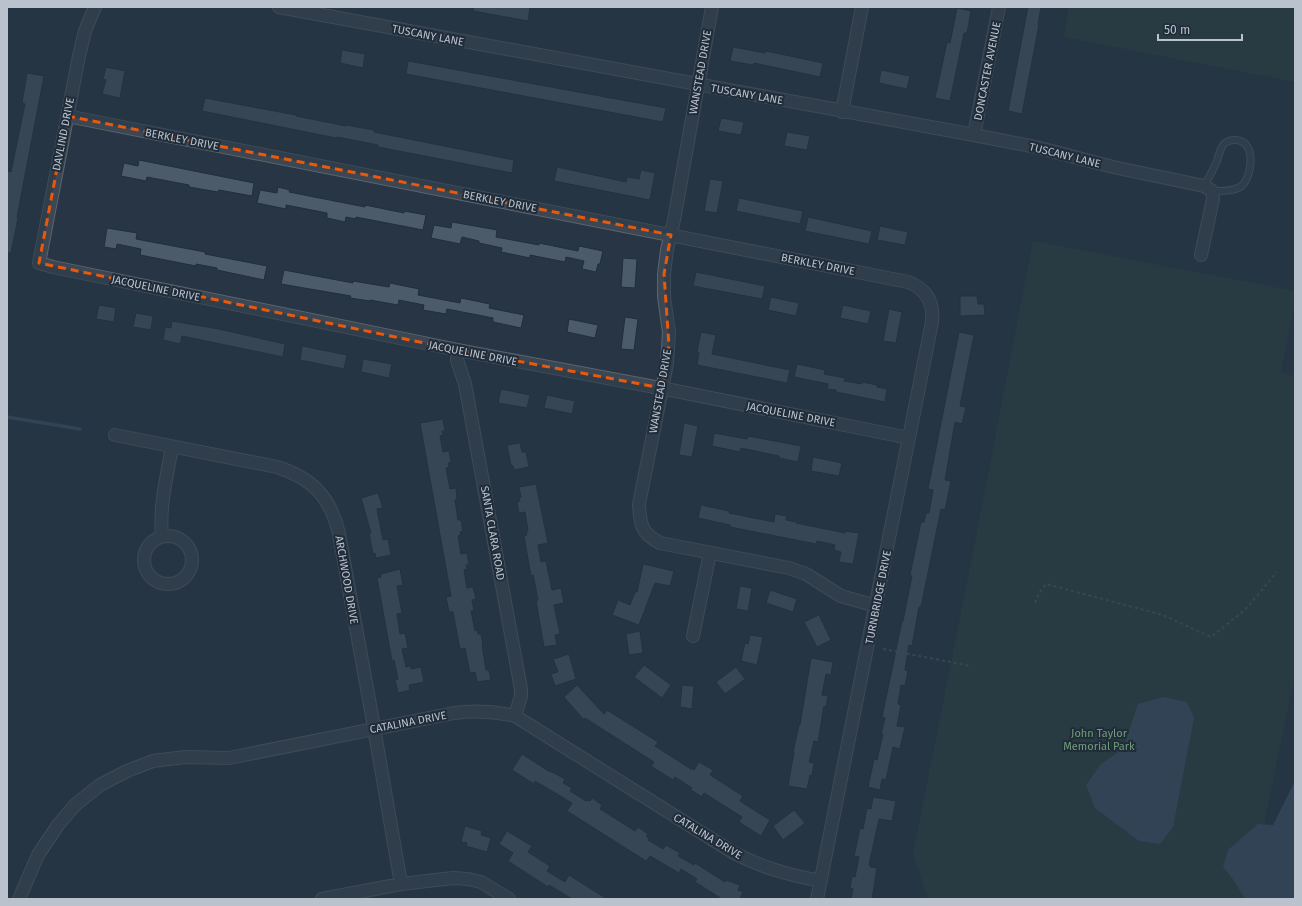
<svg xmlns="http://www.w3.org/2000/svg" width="1302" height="906" font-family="'Fira Sans',sans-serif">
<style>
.green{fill:#2a4344}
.water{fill:#3e546c}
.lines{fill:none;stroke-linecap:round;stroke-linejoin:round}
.stream{stroke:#3e546c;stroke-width:3.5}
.building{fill:#4c5b69;stroke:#222e3b}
.service-casing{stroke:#5a6570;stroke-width:8}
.minor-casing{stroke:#5a6570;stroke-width:14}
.path{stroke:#486061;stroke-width:2;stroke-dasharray:3 3;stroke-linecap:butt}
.service{stroke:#3c4753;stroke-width:6}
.minor{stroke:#3c4753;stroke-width:12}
.marked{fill:none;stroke:#e8590c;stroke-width:3;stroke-dasharray:8 5;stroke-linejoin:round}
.labels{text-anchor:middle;stroke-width:4;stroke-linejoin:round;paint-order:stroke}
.street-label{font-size:11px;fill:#b9c2cd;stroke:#202c39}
.park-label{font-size:11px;fill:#719d78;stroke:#202c39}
</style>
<rect width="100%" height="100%" fill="#273544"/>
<path class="green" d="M1069 7H1295V82L1064 37Z
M1033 241 1295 291V300L1281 373 1295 376V673L1249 899H928L913 854 973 553Z"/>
<path class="water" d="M1163 697 1187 702 1194 718 1173 827 1160 844 1139 841 1095 808 1086 785 1101 764 1123 749 1138 704Z
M1295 781V899H1245L1232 878 1223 867 1228 850 1258 824 1273 825Z"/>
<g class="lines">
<path class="stream" d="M7 417 80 429"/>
</g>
<path class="building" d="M474 7H530L528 21 473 11Z
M1028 7H1041L1038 25H1039L1022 114 1008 111Z
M957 8 971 11 967 33H964L950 101 935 98 947 42 950 43Z
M733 47 765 53 766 51 823 63 820 77 754 63 753 65 730 61Z
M342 50 365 54 363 68 340 63Z
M408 61 666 108 663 122 406 74Z
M106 67 125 71 120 98 102 94 106 80 103 79Z
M881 70 910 76 907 89 879 83Z
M27 73 44 76 17 217 18 218 11 253H7V171L11 172 25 104 22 103Z
M205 98 296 115V116L346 126V125L374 130V132L514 160 512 173 378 147V145L337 137 336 138 202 111Z
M721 118 744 122 741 135 718 131Z
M787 132 810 136 807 150 784 146Z
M139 160 254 183 252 196 219 190 218 192 189 187V185L147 177 146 181 121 176 124 163 138 166Z
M557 167 626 182 627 177 639 179 641 170 655 173 650 200 554 181Z
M710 179 723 181 717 213 704 211Z
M278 187 290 190 289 192 365 207V205L404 213V211L426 215 423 230 356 217V219L346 217 345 222 327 218V213L286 205V209L257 203 260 190 277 193Z
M739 198 803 211 800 224 736 211Z
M808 217 872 231 869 244 805 231Z
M452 222 497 230 496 237 539 245V243L578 251 579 246 603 251 600 264H598L596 272 582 269 584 261 566 257 565 262 530 255V258L501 252 502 248 479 243V241L462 237 460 244 431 238 434 225 451 228Z
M880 226 908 232 905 245 877 240Z
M107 228 137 233 136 239 205 252V254L267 266 264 280 217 270V268L196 264V266L140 255 141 249 117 244 116 249 104 247Z
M623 258 637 259 635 288 621 287Z
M284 270 353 283V281L389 287 390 283 419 289 418 295 460 303 461 298 490 304 489 308 524 315 521 328 493 322V318L447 309 446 314 423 310 424 305 399 300 398 305 370 300V301L350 298 351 296 281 284Z
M696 272 765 286 762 299 693 286Z
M960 296H977L978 304H984L985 315 960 316Z
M771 297 799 303 796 316 768 310Z
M99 305 116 308 114 322 96 319Z
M843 305 871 311 868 324 840 318Z
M889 309 902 312 896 343 883 341Z
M136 313 153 316 151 330 133 327Z
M625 317 638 319 634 350 621 349Z
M569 319 598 325 595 338 567 332Z
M172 321 219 329 285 344 283 357 182 336 180 344 163 340 165 327 171 328Z
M701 332 716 335 712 354 790 370 787 383 697 365 699 353 697 352Z
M959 332 974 335 960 406 966 407 962 424 955 422 945 480 951 481 945 510 941 509 921 607H919L912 646 909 645 905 670 908 671 905 686 901 685 898 704 901 705 897 726 905 727 900 749 893 747 886 780 882 779 880 790 868 787 874 759 877 760 883 734H881L885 718 882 717 902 621H903L912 576 910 575 921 522H924L926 513H929L933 490 928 489Z
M302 346 347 355 344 369 300 360Z
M363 359 392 364 389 378 361 372Z
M797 364 825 370 824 374 845 378 844 381 862 384V382L877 385V387L887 389 885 402 836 392V390L827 389 828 384 794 377Z
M501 389 530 395 527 408 498 403Z
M547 395 575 401 572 414 544 408Z
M443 419 445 431H442L443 435 440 436 443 452 449 451 451 463H448L449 467 446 468 450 489 456 488 457 500H455L458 520H461L463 531 460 532 461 535 458 536 461 554 467 553 469 565H466L467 569 464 570 467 588 473 587 476 599 472 600 474 611H471L475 631 477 630 478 634H481L483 645H482L486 670H489L491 680 477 682 475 672 470 673 465 648 460 649 453 612H449L446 597 451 596 420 423Z
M684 423 698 426 692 457 679 455Z
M714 433 747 439 748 436 801 446 798 462 779 458V456L741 448 740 452 712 446Z
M520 443 522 452H526L529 467 514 470 513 466H511L507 445Z
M813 457 842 463 839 476 811 471Z
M536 484 548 543 538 545 541 562 546 561 552 590 561 588 564 603 554 605 560 634 555 635 557 645 544 647 536 601 538 600 534 579 533 575 531 576 524 536 527 535 526 531H528L525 512 519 513 517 502 520 501 519 497H521L519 487Z
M378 493 383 508 377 509 383 540 388 539 391 555 376 558 375 553 373 554 369 533H371L361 498Z
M701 505 729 511V513L774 522 775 514 787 516 786 520 797 522 796 523 845 533V531L859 533 853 564 839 562 841 552 834 550 835 545 817 541 816 544 730 527V525L698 518Z
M643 564 674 571 670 586 655 583 639 625 612 615 618 600 630 605 635 592H637Z
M400 569 403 585 397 586 402 613 397 614 400 634 405 633 408 648 402 649 406 667 411 666V669L421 667 424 682 409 685 410 690 398 693 395 680 398 679 394 660 392 661 377 578 381 577V574Z
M740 586 752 588 748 611 736 609Z
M770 590 797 599 793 612 766 603Z
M819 615 831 640 817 647 804 622Z
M640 631 643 653 629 655 626 634Z
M750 635 763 637 757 665 741 661 745 643 748 644Z
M569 654 576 679 555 686 551 674 558 672 553 659Z
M811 658 833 662 831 675 826 674 822 695 828 696 826 707 824 706 818 742 814 741 809 762 814 763 812 776 810 775 807 789 788 786 794 752H793L799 725H800Z
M644 665 671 685 662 698 634 677Z
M736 667 745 679 725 694 716 682Z
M577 685 604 714 607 710 658 742 655 746 691 769V768L694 770 699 762 713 770 710 775 743 796 740 801 770 820 761 836 739 822 742 817 704 793 702 797 691 790 692 788 675 777 673 780 651 766 654 762 585 718 584 720 564 697Z
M682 685 694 686 692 709 680 707Z
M522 754 550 772V771L565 779 563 783 572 788 570 791 586 801 587 800 590 801 592 798 602 805 600 809 635 831 638 827 648 834 646 836 649 838 648 840 663 849 666 845 680 853 678 856 694 865 695 863 725 882 726 880 740 885 738 890 743 892 740 899H722L695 882 697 879 681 869 679 873 650 856 646 861 567 811 572 803 535 781 534 784 512 770Z
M873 797 896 801 892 821 879 819 869 865H871L870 867 877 868 872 899H851L853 889 850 888 852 876 855 877 859 857 854 856 860 828 863 829 867 808 871 809Z
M794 810 805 823 783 840 773 826Z
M465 826 482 831 481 835 491 838 487 852 466 846 467 843 461 842Z
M507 831 532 846 528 852 550 866 547 871 565 882 569 875 607 899H572L549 885 548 887 508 861 513 853 499 844Z"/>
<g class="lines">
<g class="service-casing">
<path id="service" d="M1204 186C1209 178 1213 170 1217 161 1219 156 1220 148 1224 144 1227 141 1231 140 1235 140 1258 140 1252 180 1240 187 1232 192 1220 191 1212 191"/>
</g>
<g class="minor-casing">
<path id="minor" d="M95 7 85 31 79 56 39 263 53 267 458 350 676 391 909 438
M279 7 974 135 1036 147 1113 167 1204 186 1212 191 1213 199 1201 255
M712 7 674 220 667 250 664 274V297L669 332 667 364 639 504C640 524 641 533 660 543L789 568 806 574 841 596 876 606
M842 112 862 7
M67 116 908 282C927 289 934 303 932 322L817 899
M974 135 999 7
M458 350 457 360 465 384 521 689V696L515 716
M115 435 277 467C312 478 331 497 339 534L372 716 401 884
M144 560a24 24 0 1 1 48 0a24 24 0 1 1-48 0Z
M162 536C159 506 167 476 172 447
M693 636 710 553
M19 899 38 855 58 825 75 805 100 785 127 771 153 761 185 757 229 758 454 713C476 710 494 711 515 716L734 853C763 868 789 875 821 881
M322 899 401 884 453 878 468 879 481 882 509 899"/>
</g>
<path class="path" d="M1035 603 1039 593 1046 584 1163 615 1211 637 1245 610 1277 572
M883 649 971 666"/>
<use href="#service" class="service"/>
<use href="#minor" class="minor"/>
</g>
<path d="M0 0H1302V906H0ZM67 116 671 235 664 274 669 346 662 388 458 350 39 263Z" fill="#273544" fill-opacity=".55" fill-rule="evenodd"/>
<path class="marked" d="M67 116 671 235 664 274 669 346 662 388 458 350 39 263Z"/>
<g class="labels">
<g class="street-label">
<text transform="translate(428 35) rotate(11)" y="4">TUSCANY LANE</text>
<text transform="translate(987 71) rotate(-79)" y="4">DONCASTER AVENUE</text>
<text transform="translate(700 72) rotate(-80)" y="4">WANSTEAD DRIVE</text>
<text transform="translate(747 94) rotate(10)" y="4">TUSCANY LANE</text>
<text transform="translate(63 134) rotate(-79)" y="4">DAVLIND DRIVE</text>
<text transform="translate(182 139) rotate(11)" y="4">BERKLEY DRIVE</text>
<text transform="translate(1065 155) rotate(14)" y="4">TUSCANY LANE</text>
<text transform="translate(500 201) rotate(11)" y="4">BERKLEY DRIVE</text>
<text transform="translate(818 264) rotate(11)" y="4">BERKLEY DRIVE</text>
<text transform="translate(156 288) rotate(12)" y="4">JACQUELINE DRIVE</text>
<text transform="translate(473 353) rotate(11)" y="4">JACQUELINE DRIVE</text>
<text transform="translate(660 391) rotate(-80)" y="4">WANSTEAD DRIVE</text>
<text transform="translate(791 414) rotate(11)" y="4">JACQUELINE DRIVE</text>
<text transform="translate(493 533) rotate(80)" y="4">SANTA CLARA ROAD</text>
<text transform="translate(347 580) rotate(80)" y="4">ARCHWOOD DRIVE</text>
<text transform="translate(878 597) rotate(-79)" y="4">TURNBRIDGE DRIVE</text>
<text transform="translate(408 722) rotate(-11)" y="4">CATALINA DRIVE</text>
<text transform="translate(708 836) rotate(31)" y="4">CATALINA DRIVE</text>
</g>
<g class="park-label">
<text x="1099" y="737">John Taylor<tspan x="1099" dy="13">Memorial Park</tspan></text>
</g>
</g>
<rect width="1302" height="906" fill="none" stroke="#b9c2cd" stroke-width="16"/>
<path d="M1158 34v6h84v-6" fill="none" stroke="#b9c2cd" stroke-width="2"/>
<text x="1164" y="34" font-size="12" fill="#b9c2cd" stroke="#202c39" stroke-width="3" paint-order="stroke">50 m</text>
</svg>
